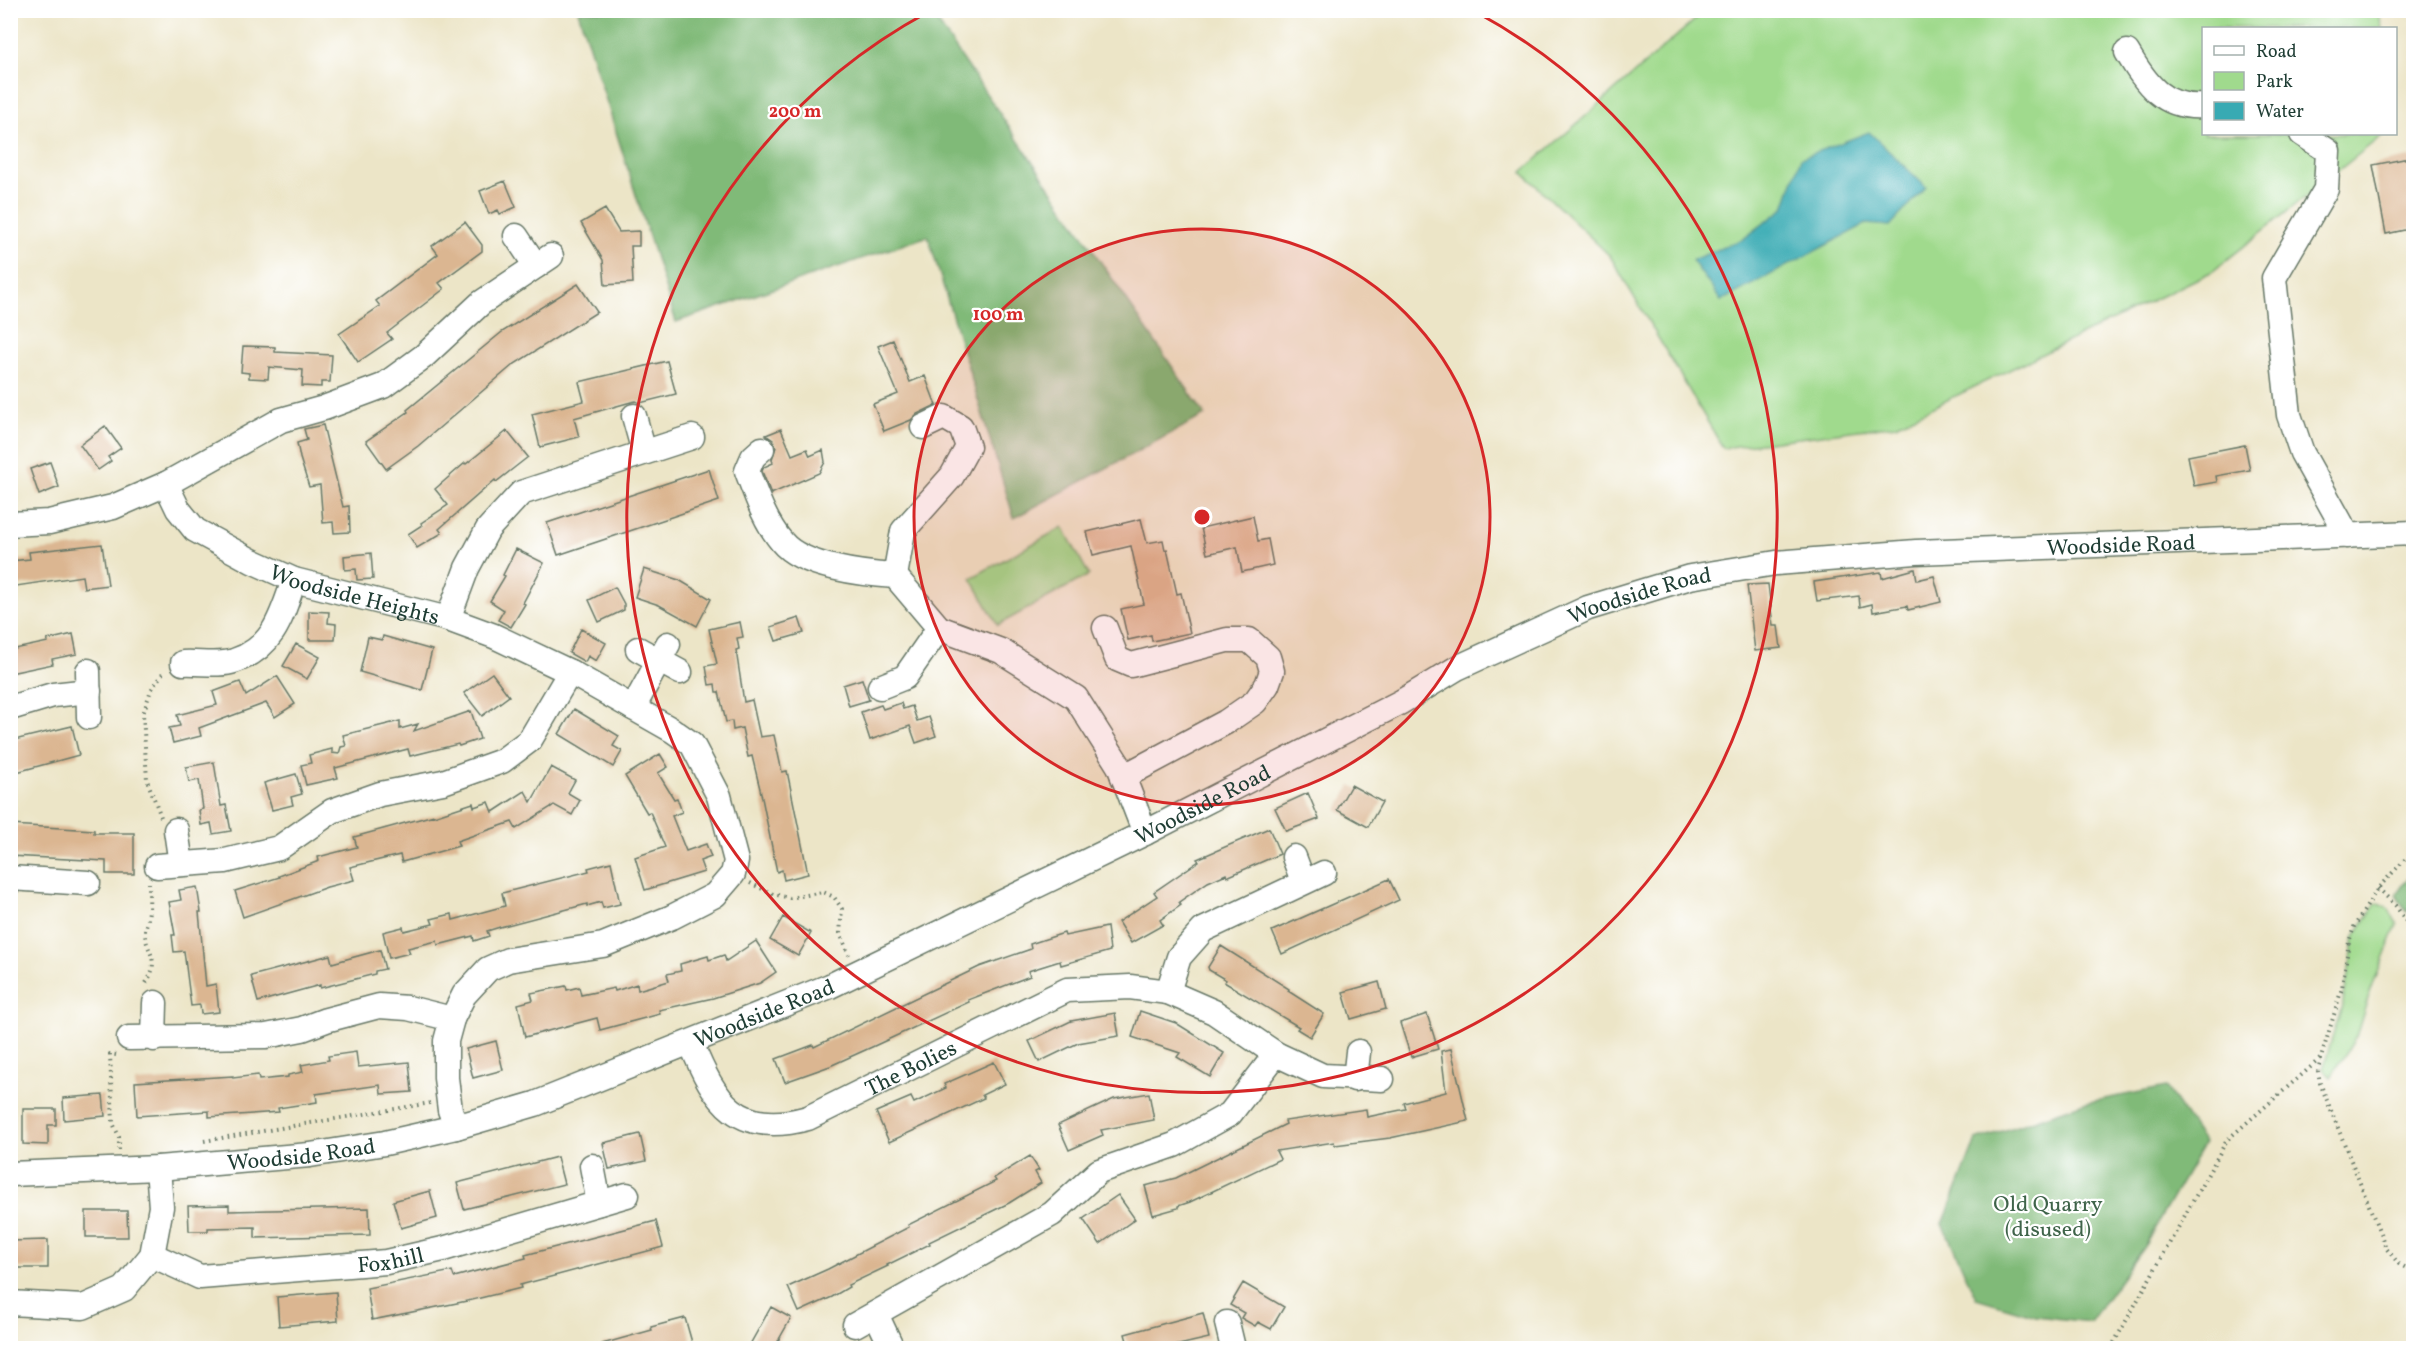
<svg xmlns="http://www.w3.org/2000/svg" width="2424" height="1359" font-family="Vollkorn,serif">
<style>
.green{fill:#a0da8d;stroke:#608c60;stroke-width:1.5}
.forest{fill:#80ba78;stroke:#507c56;stroke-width:1.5}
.water{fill:#38aab3;stroke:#2c7474;stroke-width:1.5}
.building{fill:#dbb691}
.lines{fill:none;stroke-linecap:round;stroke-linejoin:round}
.minor-casing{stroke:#677867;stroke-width:27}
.path{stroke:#677867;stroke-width:4;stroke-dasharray:1.5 4.5;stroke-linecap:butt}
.minor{stroke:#fff;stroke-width:24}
.ring{fill:none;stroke:#d62828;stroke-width:3}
.labels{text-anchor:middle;stroke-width:4.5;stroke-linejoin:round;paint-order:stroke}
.street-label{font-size:22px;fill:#1f3d34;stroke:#fff}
.park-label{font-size:22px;fill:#3f644a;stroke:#fff}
.centre{fill:#d62828;stroke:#fff;stroke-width:3}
.ring-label{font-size:18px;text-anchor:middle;font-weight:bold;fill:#d62828;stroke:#fff;stroke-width:4.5;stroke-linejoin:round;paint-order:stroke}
</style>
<rect width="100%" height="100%" fill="#fff"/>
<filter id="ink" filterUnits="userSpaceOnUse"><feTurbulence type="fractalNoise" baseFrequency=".0167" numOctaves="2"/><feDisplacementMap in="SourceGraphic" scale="12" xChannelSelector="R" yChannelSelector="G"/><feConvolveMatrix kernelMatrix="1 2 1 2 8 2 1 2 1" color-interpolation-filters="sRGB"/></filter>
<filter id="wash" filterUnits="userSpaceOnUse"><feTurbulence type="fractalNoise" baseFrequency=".008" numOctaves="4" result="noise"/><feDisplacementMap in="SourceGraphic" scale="24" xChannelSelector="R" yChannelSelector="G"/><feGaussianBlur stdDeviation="1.35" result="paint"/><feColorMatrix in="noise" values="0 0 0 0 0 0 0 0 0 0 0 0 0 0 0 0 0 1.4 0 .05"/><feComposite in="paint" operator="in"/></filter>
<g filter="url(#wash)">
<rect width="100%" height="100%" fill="#ece5c7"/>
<path class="green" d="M2378 10 2382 28H2204V134H2384L2213 271 1896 425 1723 448 1610 256 1522 172 1705 11Z
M1063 527 1089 575 998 625 971 578Z
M2376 903 2389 909 2397 924 2368 998 2356 1037 2331 1077 2323 1069 2343 1002 2355 936Z"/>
<path class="forest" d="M578 11H930L1205 415 1014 518 928 236 676 322Z
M2413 871V906L2407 912 2396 895Z
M2166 1087 2204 1143 2145 1245 2090 1322 2036 1316 1976 1298 1943 1224 1976 1140 2084 1103Z"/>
<path class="water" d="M1869 132 1926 187 1890 226 1866 224 1721 301 1692 260 1743 239 1784 208 1801 158Z"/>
<g id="blocks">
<path class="building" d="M2414 157V228L2386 234 2373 165Z
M505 181 516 207 500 214 498 210 489 214 480 191Z
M605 209 619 232 639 231V246H631L633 283 605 285 603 260 581 223Z
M465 222 482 245V251L439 283 444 289 387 333 392 339 358 362 339 334 380 306 376 301 438 254 432 246Z
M578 284 597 312 513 365 418 446 386 469 366 441 408 412 407 410 502 332Z
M893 340 910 382 925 376 936 405 917 414 911 420 884 431 873 404 898 394 878 346Z
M243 346 275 347V352L332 355 330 382H321V387L302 386 303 370 269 367 268 379 249 378V373L241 372Z
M667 361 676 394 640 403 636 401 631 402 574 418 579 437 540 447 532 414 584 401 579 382Z
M323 425 343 507 349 506 350 532 334 533 333 522 323 523 320 485 309 487 300 458 297 443 307 440 304 429Z
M105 426 121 448 108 457 111 461 98 470 80 445Z
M781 429 792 455 807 449 810 456 823 450 825 462 819 473 771 494 762 471 764 467 773 463 772 459 776 447 773 440 766 435Z
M507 431 528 457 496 482 495 480 439 529 442 533 417 548 408 534 422 525 421 523 448 505 435 489 465 463 466 464Z
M2245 445 2250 470 2216 476 2217 482 2194 486 2188 456Z
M50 462 59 487 39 495 30 469Z
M709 469 719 501 558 555 547 523Z
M1253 516 1258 541 1268 539 1273 565 1242 572 1237 547 1207 554 1201 528Z
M1141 519 1147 543 1163 540 1165 550 1167 549 1177 594 1181 593 1190 633 1152 641 1151 635 1128 640 1121 609 1144 604 1131 546 1093 555 1087 532Z
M102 544 108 585 84 588 82 576 10 587V561L30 559 29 552Z
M516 549 544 563 523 603 525 604 511 627 498 620 504 610 490 601 505 576 503 575Z
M371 553 373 579 357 580 356 569 345 570 344 556Z
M644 569 679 580 711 599 697 626 659 605 635 597Z
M1915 569 1917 580 1934 576 1941 602 1908 610 1907 606 1873 612 1872 604 1860 607 1859 596 1817 601 1814 582 1881 572 1882 578Z
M1768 584 1773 626H1778L1781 648 1755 651 1747 585Z
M615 587 624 604V610L599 622 589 600Z
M309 611 329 612 328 623 336 624 335 640H309Z
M799 618 804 633 776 641 771 627Z
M740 622 743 637 737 638 739 649 736 650 744 702 752 700 760 737 774 735 782 772 787 771 808 874 784 880 782 870 777 872 761 793 752 756 748 757 742 728 733 730 732 721 726 722 719 692H716L715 684 709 685 706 666 717 664 709 629Z
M581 629 606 643 596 661 588 656 585 662 569 653Z
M73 634 77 654 52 659 53 664 10 673V650L48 642 47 640Z
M383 636 432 650 422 690 360 672 368 637 382 640Z
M296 644 320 657 307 679 283 666Z
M492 673 509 696 482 716 464 693Z
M277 676 295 704 275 717 266 703 199 728 201 736 173 743 169 728 180 726 177 715 217 705 213 692 240 682 246 696Z
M862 679 869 700 849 706 843 685Z
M901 703 903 709 912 706 917 721 929 717 936 736 916 743 910 726 870 740 861 712 881 705 883 709Z
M574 709 619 736 613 746 622 751 613 767 559 734Z
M471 711 480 739 459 746 458 744 410 756 408 749 335 768 338 778 306 785 301 765 311 763 309 755 332 749V753L339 754 341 747 346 746 343 735 400 721V729L418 724 414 731Z
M72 726 79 755 13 773 10 741Z
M660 754 668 767 658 773 674 799 677 798 682 812 672 816 686 851 706 844 711 857 700 861 704 872 645 890 635 857 665 847 650 812 647 813 625 776Z
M214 762 221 806 226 805 231 831 213 834 211 823 201 825 199 810 203 809 199 780 189 782 186 767Z
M551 767 575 780 568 793 580 800 572 815 554 805 516 829 512 822 457 841 459 846 402 862 400 855 350 867 354 880 327 887 243 917 235 891 280 877 279 876 319 861 318 857 357 847 354 837 434 815V816L473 803 474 807 489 802 493 812 525 791 531 802Z
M296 774 302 794 291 797 293 805 272 810 264 783Z
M1351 785 1382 802 1368 827 1337 810Z
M1308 793 1319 819 1286 831 1275 808Z
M10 825 94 830V833H134V874H106V861L10 856Z
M1269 828 1280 854 1227 877 1226 874 1208 882 1179 902 1181 905 1160 920 1163 925 1131 943 1118 922 1157 896 1154 892 1199 861 1197 859Z
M611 862 620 904 603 908 601 902 587 906V904L500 927 487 931 489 936 474 941 473 936 438 945 437 941 408 948 410 953 389 958 383 932 403 927 404 931 433 924 431 919 452 914 453 920 505 906 502 893 589 871 588 868Z
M1389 879 1399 900 1282 954 1272 931Z
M197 887 201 912H199L206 986 216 984 219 1012 201 1014 200 1005 191 1006 184 951 174 952 172 935H175L169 902 181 900 179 890Z
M783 917 811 933 798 956 770 940Z
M1107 927 1110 951 1061 965 1060 961 1028 971 1030 976 968 1000 969 1002 872 1047 830 1066 785 1082 776 1059 813 1045 814 1047 979 967 1031 949 1030 944 1064 933 1065 936Z
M756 941 776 972 760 983 713 998 659 1010 660 1014 600 1030 597 1018 525 1037 518 1004 533 1000 531 993 566 986 567 990 579 987 581 995 614 988 615 991 637 984 638 990 669 981 667 974 681 971 680 964 708 956 709 960 724 955 726 961Z
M1221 946 1289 989 1288 991 1324 1014 1310 1037 1297 1029 1299 1027 1224 982 1226 980 1209 970 1208 967Z
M380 950 385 969 375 971V974L320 988V985L258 1002 251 976 330 955 332 963Z
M1379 982 1386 1009 1351 1019 1343 992Z
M1140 1011 1176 1023 1224 1053 1210 1077 1177 1057 1180 1053 1132 1037Z
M1115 1013 1119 1036 1078 1043 1039 1062 1029 1041 1071 1021Z
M1427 1014 1438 1049 1411 1057 1400 1023Z
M496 1041 503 1070 473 1078 466 1049Z
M1451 1049 1468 1121 1390 1138 1335 1145 1334 1142 1276 1151 1280 1159 1190 1202 1178 1206V1208L1153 1215 1145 1186 1176 1178 1286 1124 1285 1121 1366 1109 1367 1117 1406 1109 1404 1103 1446 1092 1441 1051Z
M356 1052 358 1067 409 1062 412 1092 381 1094 380 1085 316 1094 317 1102 278 1108 279 1112 209 1117V1111L137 1116 135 1082 233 1076V1078L258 1075 259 1080 288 1077V1075L303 1072 301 1065 329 1060 328 1056Z
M994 1062 1005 1084 982 1095 984 1098 889 1142 876 1112 911 1097 914 1103 946 1088 944 1084Z
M1149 1093 1154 1120 1101 1130 1103 1135 1069 1150 1058 1125 1114 1099Z
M103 1095 105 1116 64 1120 63 1098Z
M23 1109H56V1125H48V1145L23 1144Z
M640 1134 646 1161 609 1169 603 1143Z
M1030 1156 1039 1170 1035 1172 1041 1183 1009 1203 929 1242 930 1244 887 1265 888 1266 848 1285 849 1287 832 1297 799 1312 788 1287 828 1269 909 1227 908 1225 996 1181 994 1178Z
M557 1157 564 1184 464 1209 457 1183Z
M430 1191 437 1218 401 1228 393 1201Z
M1118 1195 1135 1219 1100 1244 1083 1219Z
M229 1205V1211L369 1208 370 1235 255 1238V1227L208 1228V1231H189L188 1206Z
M86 1211H127L128 1237H86Z
M656 1221 663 1247 520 1285 521 1288 472 1300 372 1320 367 1288 452 1271 454 1277 526 1258 525 1255Z
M48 1240V1268H10V1241Z
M1243 1283 1284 1307 1271 1329 1258 1322 1255 1326 1241 1318 1244 1313 1230 1305Z
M336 1292 338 1321 279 1326 277 1297Z
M771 1307 791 1318 774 1348H748Z
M1203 1313 1209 1338 1166 1348H1129L1125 1334Z
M685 1318 693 1346 684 1348H603L602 1344 652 1330 651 1327Z"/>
</g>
</g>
<g filter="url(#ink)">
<use href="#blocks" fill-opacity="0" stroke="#677867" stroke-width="1.5"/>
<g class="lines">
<g class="minor-casing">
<g id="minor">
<path d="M2127 52C2146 84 2163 109 2204 106"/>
<path d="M2302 134 2328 151 2326 189 2274 278 2289 415 2302 453 2348 536"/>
<path d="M516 236 536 266"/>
<path d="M634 416 644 452"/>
<path d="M762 449 753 457 747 471C756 495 765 522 782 542 802 567 864 574 895 576L939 628 1001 651 1076 698 1119 766 1145 833"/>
<path id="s1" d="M166 484 178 509 195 530 252 561 294 580 448 619 494 636 570 672 672 730 692 744 719 796 736 861 733 874 715 895 672 917 603 945 508 960 488 969 464 995 452 1019 446 1041V1078L450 1110 456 1127"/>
<path d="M10 524 49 522 113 507 166 484 281 420 324 408 383 386 424 356 481 303 551 256"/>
<path d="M895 576 903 531 952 476 968 447 961 427 944 417 923 427"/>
<path d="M448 619 467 568 488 529 521 493 692 437"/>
<path d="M1105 628 1117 659 1131 665 1227 640H1249L1268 657 1272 671 1267 685 1255 702 1226 722 1123 777"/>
<path d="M638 649 680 672"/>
<path d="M183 663C198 662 220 666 234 661 274 648 282 615 294 580"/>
<path d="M88 671 89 717"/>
<path d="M880 687 905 677 939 628"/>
<path d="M10 708 53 695 89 691"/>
<path d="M633 708 668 644"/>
<path d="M176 830 181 864"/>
<path d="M1294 857 1303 881"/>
<path d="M157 866 225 861 279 848 332 811 380 794 443 782 502 761 530 740 570 672"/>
<path d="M10 878 88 883"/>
<path d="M1168 992 1179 957 1203 930 1324 873"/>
<path d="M129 1038 266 1036 302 1029 326 1020 379 1006 408 1008 452 1019"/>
<path d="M154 1039 155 1003"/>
<path id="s2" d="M691 1043C715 1103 738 1137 808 1118L1067 990 1130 987 1168 992 1214 1012 1276 1054 1323 1076 1382 1079"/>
<path d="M1355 1079 1358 1052"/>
<path d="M592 1166 599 1203"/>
<path id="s3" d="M10 1174 158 1168 310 1155 385 1143 456 1127 535 1104 830 986 1145 833 1401 702 1457 668 1588 608 1690 577 1776 563 1916 552 2414 533"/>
<path id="s4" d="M152 1255 200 1277 386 1262 443 1249 627 1195"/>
<path d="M10 1303 83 1307 124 1289 152 1255 161 1207 158 1168"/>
<path d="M876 1314 892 1348"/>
<path d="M1227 1323 1233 1348"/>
<path d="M855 1325 1052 1214 1099 1171 1174 1145 1230 1114 1276 1054"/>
</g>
</g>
<path class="path" d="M161 817 147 780 143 714 151 690 164 671
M750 883 773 894 790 898 823 892 834 897 842 909 840 933 849 955
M2378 888 2396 906 2409 926
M146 983C162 959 145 951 145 932 145 927 148 922 148 918 150 907 149 894 149 883
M116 1055 110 1054 113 1123 119 1137V1151
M2321 1059 2318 1071 2320 1083 2386 1248 2399 1264 2414 1272
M204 1141 430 1103
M2111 1348 2227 1140 2321 1058 2342 988 2349 942 2354 927 2378 888 2414 850"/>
<use href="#minor" class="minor"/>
</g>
</g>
<circle cx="1202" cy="517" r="288" fill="#d62828" fill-opacity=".12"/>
<g class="ring">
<circle cx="1202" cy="517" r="288"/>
<path d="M1476 12A575 575 0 1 1 928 12"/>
</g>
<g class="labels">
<g class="street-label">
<text dy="8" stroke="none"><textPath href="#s3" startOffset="2236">Woodside Road</textPath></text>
<text dy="8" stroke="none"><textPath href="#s1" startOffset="228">Woodside Heights</textPath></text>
<text dy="8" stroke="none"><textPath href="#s3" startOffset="1750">Woodside Road</textPath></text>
<text dy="8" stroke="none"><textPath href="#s3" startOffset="1264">Woodside Road</textPath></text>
<text dy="8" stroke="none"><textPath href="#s3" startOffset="778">Woodside Road</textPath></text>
<text dy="8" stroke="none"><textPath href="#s2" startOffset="273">The Bolies</textPath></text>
<text dy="8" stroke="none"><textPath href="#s3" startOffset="292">Woodside Road</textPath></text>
<text dy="8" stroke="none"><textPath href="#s4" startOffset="244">Foxhill</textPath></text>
</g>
<g class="park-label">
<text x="2048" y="1211">Old Quarry<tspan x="2048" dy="25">(disused)</tspan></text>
</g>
</g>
<circle cx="1202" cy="517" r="9" class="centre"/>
<g class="ring-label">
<text x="795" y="117">200 m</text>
<text x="998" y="320">100 m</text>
</g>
<rect width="2424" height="1359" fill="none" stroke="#fff" stroke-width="36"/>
<rect x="2202" y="27" width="195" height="108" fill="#ffffff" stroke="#a5b1ae" stroke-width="1.5"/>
<rect x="2214" y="46" width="30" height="9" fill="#ffffff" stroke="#a5b1ae" stroke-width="1.5"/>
<text x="2256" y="57" font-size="18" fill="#1f3d34">Road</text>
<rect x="2214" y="72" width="30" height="18" fill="#a0da8d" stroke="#a5b1ae" stroke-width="1.5"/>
<text x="2256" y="87" font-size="18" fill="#1f3d34">Park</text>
<rect x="2214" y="102" width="30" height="18" fill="#38aab3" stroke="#a5b1ae" stroke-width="1.5"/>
<text x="2256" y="117" font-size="18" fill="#1f3d34">Water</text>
</svg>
